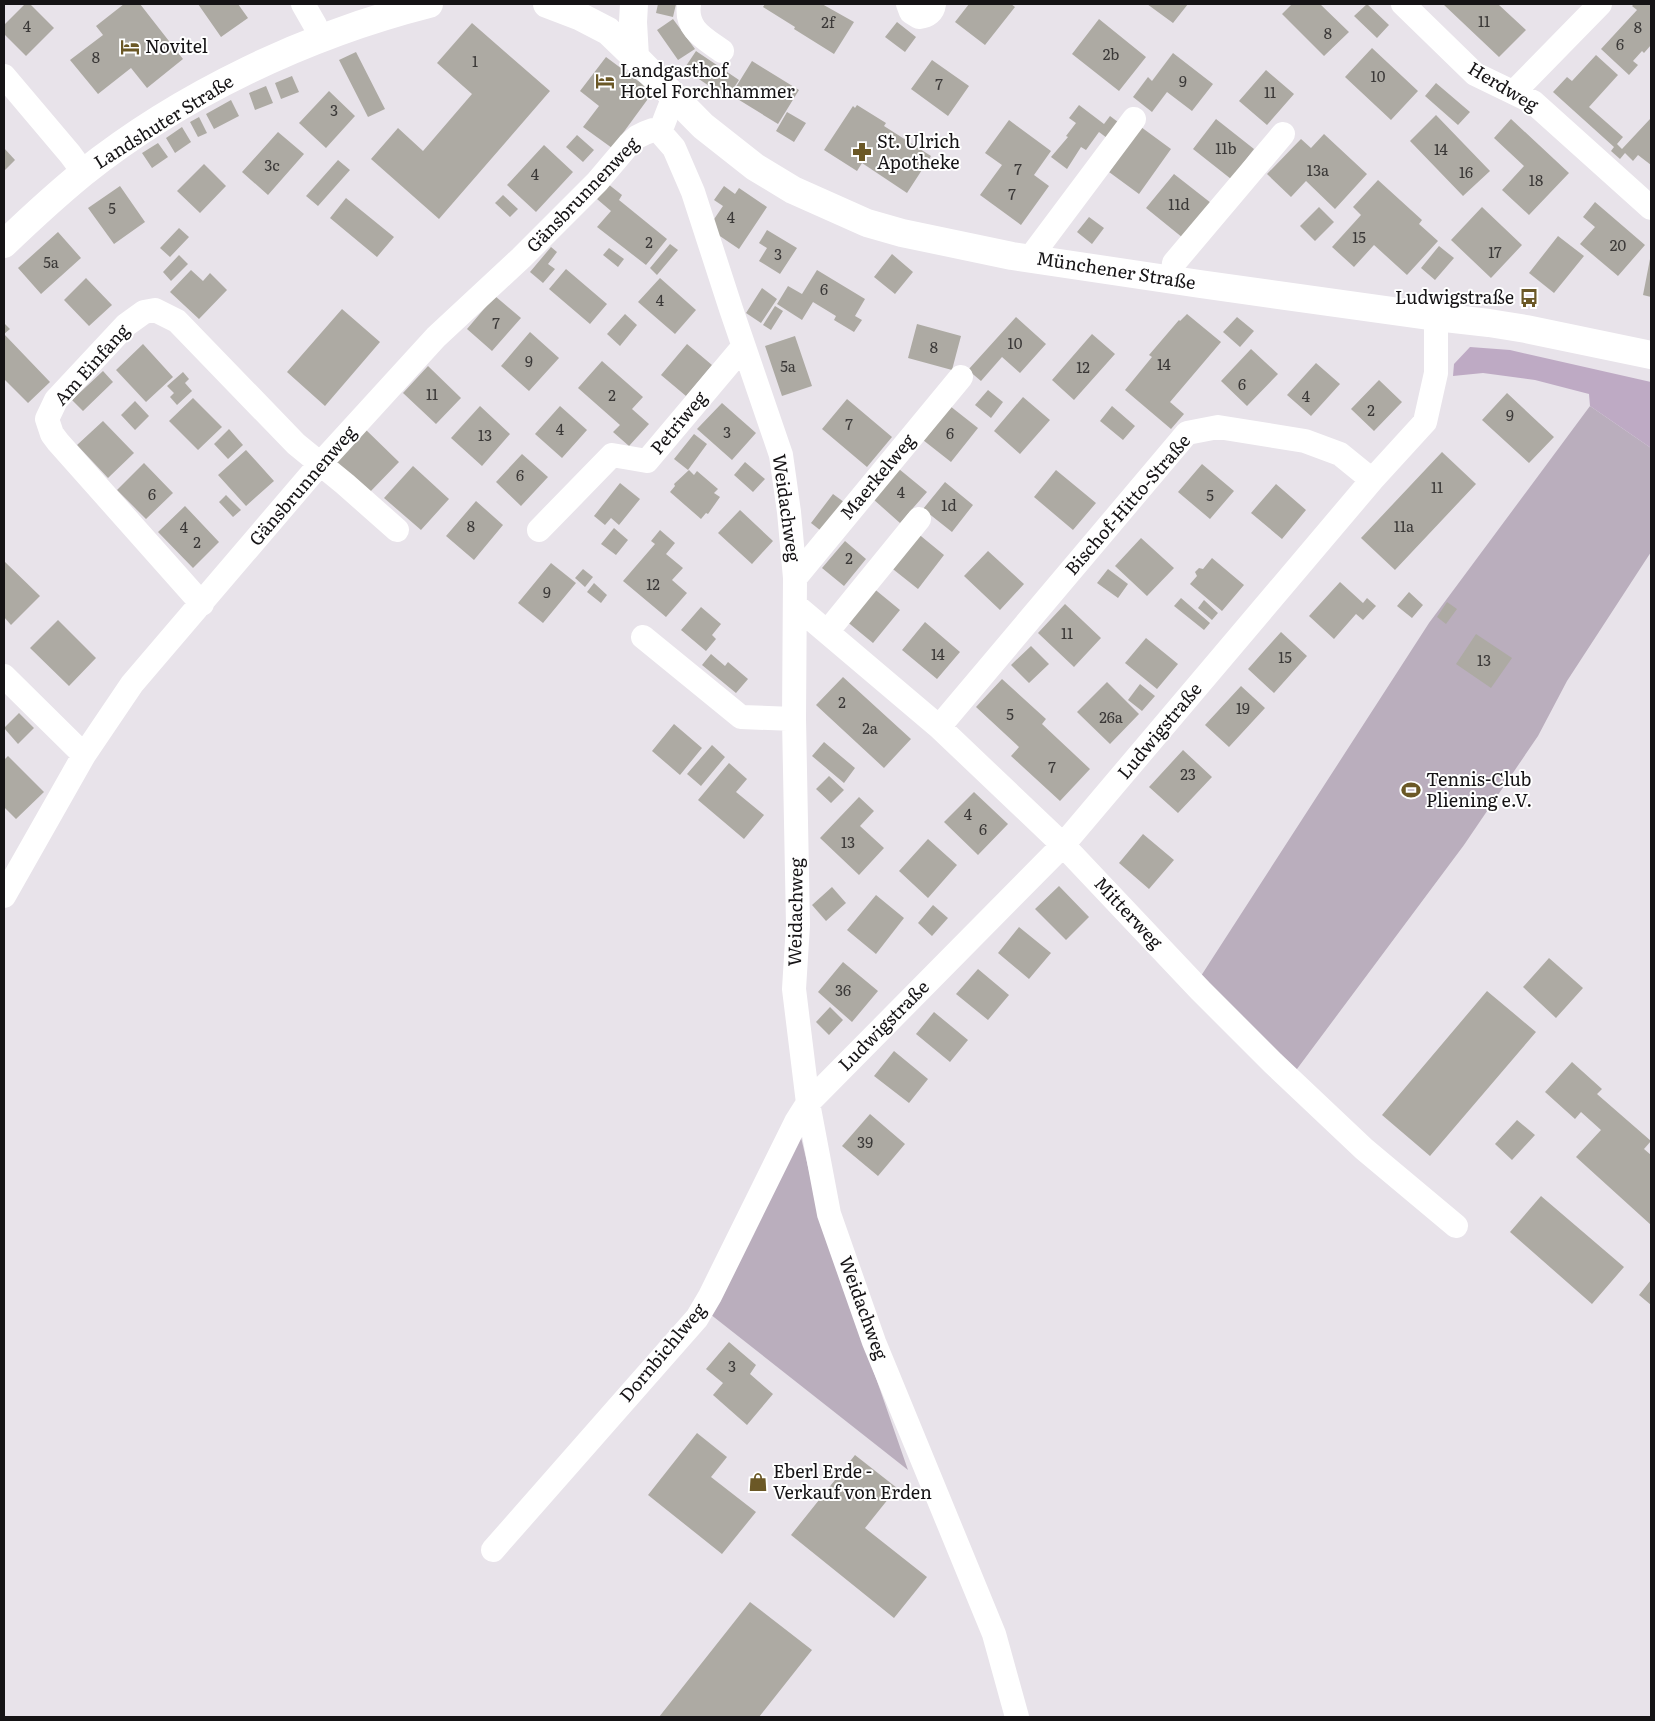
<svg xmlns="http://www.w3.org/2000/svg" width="1655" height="1721" font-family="Literata,serif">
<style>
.green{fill:#baaebd}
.forest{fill:#beaac4}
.building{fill:#adaaa3}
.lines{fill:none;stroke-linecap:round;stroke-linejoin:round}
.minor{stroke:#fff;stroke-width:24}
.major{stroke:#fff;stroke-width:28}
.labels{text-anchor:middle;stroke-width:4;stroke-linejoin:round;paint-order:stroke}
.number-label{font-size:15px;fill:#3b3938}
.poi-label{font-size:18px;fill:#151315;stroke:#fff;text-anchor:start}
.street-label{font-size:18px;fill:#151315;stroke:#fff}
</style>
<rect width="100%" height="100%" fill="#e8e3ea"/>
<path class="green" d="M1590 406 1651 448V552L1567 681 1538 736 1464 845 1294 1073 1199 979 1429 623Z
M799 1129 820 1217 908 1470 710 1314Z"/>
<path class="forest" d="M1470 347 1510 350 1651 382V448L1590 406 1589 394 1535 380 1483 373 1453 376 1454 364Z"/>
<path class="building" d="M25 4H30L54 28 26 56 4 34V25Z
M124 4H140L183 59 147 88 131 68 98 94 70 60 103 35 96 26Z
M198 4H238L248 18 221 37Z
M658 4H676L673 17 656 13Z
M765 4H822L854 22 834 54 794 29 795 27 763 7Z
M969 4H1011L1015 7 985 45 955 22Z
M1147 4H1188L1173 23Z
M1292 4H1320L1349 32 1324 56 1282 14Z
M1367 4 1389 25 1377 38 1354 16Z
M1443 4H1500L1499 5 1526 30 1499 57Z
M1634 4H1651V45L1644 53 1642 51 1633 61 1638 65 1629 75 1601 49 1637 10 1632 6Z
M673 19 695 49 678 60 657 30Z
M1099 19 1146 57 1119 91 1072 54Z
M897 22 916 37 905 52 885 37Z
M472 23 550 91 439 219 371 159 398 128 423 151 472 94 437 63Z
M1372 48 1418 91 1391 120 1345 77Z
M696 51 739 80 727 98 684 69Z
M356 52 385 109 368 117 339 60Z
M1173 53 1213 84 1192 111 1167 92 1152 112 1133 97 1148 77 1152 81Z
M1596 55 1618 75 1589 107 1623 137 1617 144 1622 149 1650 119 1651 121V165L1638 155 1633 161 1625 153 1620 159 1611 151 1614 147 1553 92 1567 77 1572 81Z
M606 57 653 92 612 148 583 127 599 106 580 91Z
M932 60 969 86 948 116 911 89Z
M752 61 799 90 778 124 731 95Z
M1266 70 1294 94 1267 125 1239 101Z
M292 76 299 92 281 99 275 83Z
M1436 83 1470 112 1458 125 1425 96Z
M266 86 273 103 255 110 249 93Z
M329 91 355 116 326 148 299 123Z
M231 100 239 116 214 129 206 114Z
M857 105 886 123 884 126 931 156 907 193 862 163 857 171 824 150 853 106 855 108Z
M1079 105 1104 124 1110 116 1118 122 1107 138 1099 132 1086 150 1081 147 1067 169 1051 157 1068 137 1066 136 1076 123 1069 118Z
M787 112 806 123 794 142 776 131Z
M1436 115 1490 171 1463 196 1410 141Z
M199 117 207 133 198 137 190 122Z
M1216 119 1254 149 1231 179 1193 149Z
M1511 119 1569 173 1529 215 1502 190 1524 166 1494 138Z
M1009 120 1051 151 1034 175 1049 186 1021 225 980 195 1002 165 985 153Z
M182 127 191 142 175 153 166 138Z
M1141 127 1171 149 1139 194 1109 172Z
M278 132 304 154 268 195 242 172Z
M1324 134 1367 174 1335 209 1306 181 1291 197 1267 174 1301 139 1311 148Z
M577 135 594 150 583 162 566 147Z
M158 143 168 157 152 168 142 153Z
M544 145 573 172 536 212 507 185Z
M4 148 15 160 4 171Z
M338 160 350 170 318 206 306 196Z
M204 164 226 186 200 213 177 191Z
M1174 174 1211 203 1183 238 1146 208Z
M1378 180 1422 220 1419 224 1438 241 1407 275 1374 245 1354 267 1332 247 1361 215 1353 207Z
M608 184 622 195 619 200 667 239 646 265 597 227 611 211 597 199Z
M120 186 145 222 114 244 88 208Z
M724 186 735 194 739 188 767 207 739 249 708 228 723 206 714 200Z
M503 195 518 209 510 217 495 203Z
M346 198 394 237 377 257 330 218Z
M1595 202 1645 245 1618 276 1580 244 1595 227 1583 217Z
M1319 207 1334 222 1315 241 1300 226Z
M1482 207 1522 245 1491 278 1451 240Z
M1089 217 1104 228 1092 244 1077 232Z
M179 228 189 237 170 257 160 248Z
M767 230 797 248 780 274 759 261 767 248 759 243Z
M58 232 81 258 41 294 18 268Z
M1558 236 1584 256 1554 293 1529 273Z
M670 244 678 250 657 275 650 268Z
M1439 246 1454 258 1435 280 1421 268Z
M551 247 557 252 548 264 555 269 543 283 530 272Z
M609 248 624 259 618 267 603 255Z
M892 254 913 272 895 294 874 277Z
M179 255 188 264 171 281 163 272Z
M1650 259H1651V297L1643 295Z
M566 269 607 304 590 324 549 289Z
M191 270 203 281 210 273 227 290 199 319 170 292Z
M817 270 865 299 855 316 862 320 854 332 834 320 836 316 813 302 802 320 777 304 788 286 802 294Z
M86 278 112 305 89 326 64 300Z
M660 278 696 310 675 334 638 302Z
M762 288 777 299 761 323 746 313Z
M495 296 521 318 492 351 467 329Z
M775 306 783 311 771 330 763 325Z
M342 309 380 342 325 406 287 372Z
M625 314 637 325 620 346 607 334Z
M1187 314 1221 342 1170 402 1184 414 1171 429 1125 390 1152 357 1149 355 1179 320 1180 321Z
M1016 317 1046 344 1020 373 1002 357 981 381 968 370Z
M1237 317 1254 331 1240 347 1223 332Z
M4 323 10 329 4 334 50 382 28 403 4 379Z
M917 324 961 336 952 370 908 358Z
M530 332 559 358 529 391 501 366Z
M1092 334 1115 354 1074 400 1052 380Z
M795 336 812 386 782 396 765 346Z
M143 344 173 377 146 402 116 370Z
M687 344 712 365 686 396 661 375Z
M1251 349 1278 374 1247 406 1221 381Z
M602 361 643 397 632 409 649 424 629 446 613 432 620 425 578 388Z
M1316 363 1340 384 1311 416 1287 395Z
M428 366 461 398 436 424 403 393Z
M103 371 113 382 83 411 72 400Z
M183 372 189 379 185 383 192 391 177 405 170 397 174 393 167 386Z
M1379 380 1402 402 1374 431 1351 409Z
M988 390 1003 402 991 418 975 405Z
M1507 393 1554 437 1529 463 1482 420Z
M1023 397 1050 420 1020 454 994 431Z
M193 398 222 427 198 450 169 421Z
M847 399 892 437 867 467 822 429Z
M135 401 149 416 135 430 121 415Z
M722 403 756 433 732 460 697 429Z
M480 406 510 434 482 466 451 438Z
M560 406 587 430 562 458 535 434Z
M950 406 978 428 951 462 923 440Z
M1112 406 1135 426 1123 440 1100 421Z
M103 421 134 453 108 478 77 445Z
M363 427 399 462 369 493 333 459Z
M229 429 243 445 228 459 214 444Z
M694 434 707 444 688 470 674 459Z
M246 450 274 481 246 506 218 475Z
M1442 452 1476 484 1395 570 1361 538Z
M522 454 548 477 521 506 496 482Z
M745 462 765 479 753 492 734 475Z
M144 463 173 493 146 519 117 490Z
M1202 464 1234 491 1210 519 1178 492Z
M413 466 449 499 421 530 384 498Z
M899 469 927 492 900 523 873 499Z
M689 470 694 475 697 471 718 489 714 493 720 497 708 514 706 513 701 519 670 492 675 486 674 484Z
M1056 470 1096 503 1073 530 1034 497Z
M945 482 973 505 952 532 923 509Z
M620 483 640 499 619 525 611 518 605 525 594 516Z
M1276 484 1306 510 1282 539 1251 513Z
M833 494 848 505 825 534 811 523Z
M226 495 241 510 233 517 219 502Z
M476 501 503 525 474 560 446 536Z
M185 506 219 542 193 568 158 532Z
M740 510 773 541 752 564 718 533Z
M614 528 628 540 616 555 601 544Z
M660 530 675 543 666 554 683 568 672 580 687 593 666 617 623 581 655 544 651 541Z
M916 532 944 555 918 589 889 566Z
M1141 538 1174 568 1147 596 1115 566Z
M845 541 866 559 844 586 822 568Z
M988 551 1024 584 1000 610 964 576Z
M1212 558 1244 585 1222 611 1190 584 1197 576 1195 572 1199 568 1203 569Z
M4 561 40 596 11 625 4 617Z
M551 563 576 583 543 623 518 603Z
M583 569 593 577 585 587 575 578Z
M1108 569 1128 584 1118 598 1097 583Z
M1340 582 1363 603 1367 598 1376 606 1363 620 1356 614 1334 639 1309 616Z
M594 583 607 595 601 603 587 592Z
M872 587 900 610 873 643 845 620Z
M1409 592 1423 605 1412 618 1397 606Z
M1181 598 1210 623 1204 630 1174 606Z
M1204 600 1218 613 1212 620 1198 608Z
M1447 602 1457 609 1446 624 1437 617Z
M1065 604 1101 638 1074 667 1038 633Z
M701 607 721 624 712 635 716 639 706 651 681 630Z
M58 620 96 658 69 686 30 648Z
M925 622 960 652 937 679 902 650Z
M1281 632 1307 656 1274 693 1248 669Z
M1476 634 1512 658 1491 688 1456 664Z
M1146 638 1178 664 1157 689 1125 663Z
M1031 646 1049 664 1029 683 1011 665Z
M711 654 725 666 728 662 748 679 736 693 702 665Z
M843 677 911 739 884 768 816 705Z
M1002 679 1046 719 1042 724 1090 769 1060 801 1011 756 1019 747 976 707Z
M1107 682 1139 714 1110 744 1077 712Z
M1140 684 1155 696 1142 711 1128 700Z
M1241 686 1265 708 1229 747 1205 725Z
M19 713 34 728 18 744 4 728Z
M674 724 702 748 680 775 652 751Z
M824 742 855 768 844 783 812 756Z
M712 745 725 757 701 786 687 774Z
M1183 750 1212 777 1178 813 1149 787Z
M8 756 44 792 16 819 4 807V760Z
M729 763 747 779 736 792 764 815 744 839 698 800Z
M829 776 844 790 831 803 816 789Z
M974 792 1008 824 978 855 944 822Z
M859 797 874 811 860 826 884 848 859 875 820 838Z
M1143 834 1174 860 1149 889 1119 863Z
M928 839 957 865 928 898 899 871Z
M1059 886 1089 917 1066 940 1035 909Z
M832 887 846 903 826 921 812 905Z
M876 895 904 918 876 954 847 930Z
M933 905 948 918 932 936 918 923Z
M1019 927 1051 953 1029 979 998 953Z
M1549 958 1583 988 1556 1018 1523 987Z
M843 962 878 991 852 1022 818 992Z
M978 969 1009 995 988 1020 956 994Z
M1487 991 1536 1032 1430 1156 1382 1115Z
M830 1007 843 1020 829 1035 816 1022Z
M934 1012 968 1040 950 1062 916 1034Z
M894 1051 928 1079 909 1103 874 1076Z
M1572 1062 1602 1089 1597 1094 1651 1141 1644 1149 1651 1155V1225L1576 1157 1601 1130 1581 1112 1575 1119 1545 1092Z
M870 1114 905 1144 878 1176 842 1146Z
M1517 1120 1535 1135 1512 1160 1495 1144Z
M1541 1196 1624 1267 1592 1304 1510 1232Z
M1651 1280V1305L1639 1295Z
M729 1342 756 1365 750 1374 773 1394 747 1425 713 1395 723 1383 706 1369Z
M697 1433 727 1457 711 1477 756 1512 722 1554 648 1495Z
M855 1455 897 1488 865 1528 927 1577 894 1618 791 1535Z
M750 1602 812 1650 759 1717H659Z"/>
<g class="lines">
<path class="minor" d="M303 4 315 25 320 39
M689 4C685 29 704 38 722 51
M908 4 911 12 919 17C928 16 933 12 934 4
M1403 4 1475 74 1533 102 1651 208
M4 76 70 154 84 173
M1514 92 1600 4
M660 132 674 148 693 192 731 309 781 455 789 512 795 578 794 719 798 925 794 989 808 1103 829 1214 874 1342 994 1634 1017 1717
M660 132 674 96
M1030 258 1134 119
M1172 280 1174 263 1283 134
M539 530 612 455 647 461 743 347
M795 578 961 377
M202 604 58 442 52 434 47 419 56 400 126 325 144 312 155 310 177 321 296 444 345 484 397 530
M795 605 939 727 1063 845 1200 990 1273 1063 1364 1149 1456 1226
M827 632 919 519
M643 637 741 717 794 719
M4 676 84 755
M939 727 1187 433 1218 427 1305 441 1340 454 1372 480
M4 896 84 755 132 684 320 464 436 337 521 258 597 182 630 143 637 137 645 133 653 130 660 132
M493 1550 697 1318 710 1296 796 1122 808 1103 1063 845 1372 480 1425 422 1436 373V317"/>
<path class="major" d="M547 4 581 17 608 31 635 57 703 126 755 167 793 190 867 223 902 233 1012 256 1200 284 1436 317 1489 323 1526 329 1651 355
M634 4 633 22 635 57
M4 244C29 220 55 196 83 173 182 94 307 35 429 4"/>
</g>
<defs>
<g id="hotel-bare" transform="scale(1.5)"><path d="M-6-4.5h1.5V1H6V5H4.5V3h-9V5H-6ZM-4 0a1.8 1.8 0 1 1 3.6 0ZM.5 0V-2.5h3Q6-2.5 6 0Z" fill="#6b5826" stroke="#fff" stroke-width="2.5" paint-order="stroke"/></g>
<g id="pharmacy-bare" transform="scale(1.5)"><path d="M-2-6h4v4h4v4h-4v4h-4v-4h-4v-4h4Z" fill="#6b5826" stroke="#fff" stroke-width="2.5" paint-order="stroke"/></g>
<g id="bus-bare" transform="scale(1.5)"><path d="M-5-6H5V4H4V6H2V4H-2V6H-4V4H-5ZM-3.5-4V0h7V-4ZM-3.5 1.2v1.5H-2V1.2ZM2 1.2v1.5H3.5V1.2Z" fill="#6b5826" stroke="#fff" stroke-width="2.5" paint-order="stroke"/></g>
<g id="stadium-bare" transform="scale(1.5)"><path d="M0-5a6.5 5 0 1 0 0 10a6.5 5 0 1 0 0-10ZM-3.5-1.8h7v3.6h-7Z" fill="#6b5826" stroke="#fff" stroke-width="2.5" paint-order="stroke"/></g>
<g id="shop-bare" transform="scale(1.5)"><path d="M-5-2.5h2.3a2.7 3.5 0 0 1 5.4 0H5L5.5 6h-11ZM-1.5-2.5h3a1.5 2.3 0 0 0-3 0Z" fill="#6b5826" stroke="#fff" stroke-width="2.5" paint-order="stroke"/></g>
</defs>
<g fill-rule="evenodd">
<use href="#hotel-bare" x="130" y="47"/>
<use href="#hotel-bare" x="605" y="81"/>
<use href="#pharmacy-bare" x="862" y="152"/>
<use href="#bus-bare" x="1529" y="298"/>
<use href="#stadium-bare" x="1411" y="790"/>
<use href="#shop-bare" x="758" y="1482"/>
</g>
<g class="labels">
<g class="number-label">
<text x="1484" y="27">11</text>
<text x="828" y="28">2f</text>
<text x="27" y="32">4</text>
<text x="1638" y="33">8</text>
<text x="1328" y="39">8</text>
<text x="1620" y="50">6</text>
<text x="1111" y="60">2b</text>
<text x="96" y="63">8</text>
<text x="475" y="67">1</text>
<text x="1378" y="82">10</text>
<text x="1183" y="87">9</text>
<text x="939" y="90">7</text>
<text x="1270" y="98">11</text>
<text x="334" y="116">3</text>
<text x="1226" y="154">11b</text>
<text x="1441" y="155">14</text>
<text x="272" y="171">3c</text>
<text x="1018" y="175">7</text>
<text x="1318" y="176">13a</text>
<text x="1466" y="178">16</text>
<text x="535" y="180">4</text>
<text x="1536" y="186">18</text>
<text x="1012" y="200">7</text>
<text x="1179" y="210">11d</text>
<text x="112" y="214">5</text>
<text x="731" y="223">4</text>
<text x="1359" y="243">15</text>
<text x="649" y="248">2</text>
<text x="1618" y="251">20</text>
<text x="1495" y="258">17</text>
<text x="778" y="260">3</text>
<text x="51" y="268">5a</text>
<text x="824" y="295">6</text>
<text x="660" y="306">4</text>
<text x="496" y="329">7</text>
<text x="1015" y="349">10</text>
<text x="934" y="353">8</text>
<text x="529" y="367">9</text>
<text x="1164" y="370">14</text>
<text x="788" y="372">5a</text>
<text x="1083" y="373">12</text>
<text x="1242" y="390">6</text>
<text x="432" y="400">11</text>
<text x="612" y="401">2</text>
<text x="1306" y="402">4</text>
<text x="1371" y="416">2</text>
<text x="1510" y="421">9</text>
<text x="849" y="430">7</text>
<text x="560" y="435">4</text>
<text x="727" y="438">3</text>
<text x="950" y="439">6</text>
<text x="485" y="441">13</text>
<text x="520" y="481">6</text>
<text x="1437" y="493">11</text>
<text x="901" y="498">4</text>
<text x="152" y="500">6</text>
<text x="1210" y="501">5</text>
<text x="949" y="511">1d</text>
<text x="471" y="532">8</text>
<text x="1404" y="532">11a</text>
<text x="184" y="533">4</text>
<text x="197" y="548">2</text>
<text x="849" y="564">2</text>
<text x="653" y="590">12</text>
<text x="547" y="598">9</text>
<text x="1067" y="639">11</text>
<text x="938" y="660">14</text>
<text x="1285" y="663">15</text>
<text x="1484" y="666">13</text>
<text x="842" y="708">2</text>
<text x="1243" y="714">19</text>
<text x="1010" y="720">5</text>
<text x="1111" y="723">26a</text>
<text x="870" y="734">2a</text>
<text x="1052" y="773">7</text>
<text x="1188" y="780">23</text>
<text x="968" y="820">4</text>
<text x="983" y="835">6</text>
<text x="848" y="848">13</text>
<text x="843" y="996">36</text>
<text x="865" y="1148">39</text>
<text x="732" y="1372">3</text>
</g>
<g class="poi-label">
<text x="145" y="53">Novitel</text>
<text x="620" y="77">Landgasthof<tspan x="620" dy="21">Hotel Forchhammer</tspan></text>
<text x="877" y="148">St. Ulrich<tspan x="877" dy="21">Apotheke</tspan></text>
<text x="1514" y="304" text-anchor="end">Ludwigstraße</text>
<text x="1426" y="786">Tennis-Club<tspan x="1426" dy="21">Pliening e.V.</tspan></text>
<text x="773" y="1478">Eberl Erde -<tspan x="773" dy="21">Verkauf von Erden</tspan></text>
</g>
<g class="street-label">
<text transform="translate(1503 87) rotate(31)" y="6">Herdweg</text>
<text transform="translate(164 122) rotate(-32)" y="6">Landshuter Straße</text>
<text transform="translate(583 195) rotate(-46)" y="6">Gänsbrunnenweg</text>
<text transform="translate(1116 271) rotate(9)" y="6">Münchener Straße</text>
<text transform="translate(92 365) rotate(-48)" y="6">Am Einfang</text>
<text transform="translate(679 423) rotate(-50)" y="6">Petriweg</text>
<text transform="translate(878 477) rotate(-50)" y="6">Maerkelweg</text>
<text transform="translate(303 486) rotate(-49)" y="6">Gänsbrunnenweg</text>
<text transform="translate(1128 505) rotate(-49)" y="6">Bischof-Hitto-Straße</text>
<text transform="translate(786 508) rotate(82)" y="6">Weidachweg</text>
<text transform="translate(1160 731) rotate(-50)" y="6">Ludwigstraße</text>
<text transform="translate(796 912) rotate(-89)" y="6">Weidachweg</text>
<text transform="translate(1128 913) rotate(47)" y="6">Mitterweg</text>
<text transform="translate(884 1026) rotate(-45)" y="6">Ludwigstraße</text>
<text transform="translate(863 1308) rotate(70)" y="6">Weidachweg</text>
<text transform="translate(663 1353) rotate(-50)" y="6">Dornbichlweg</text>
</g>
</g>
<rect width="1655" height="1721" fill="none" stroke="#151315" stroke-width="10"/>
</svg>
